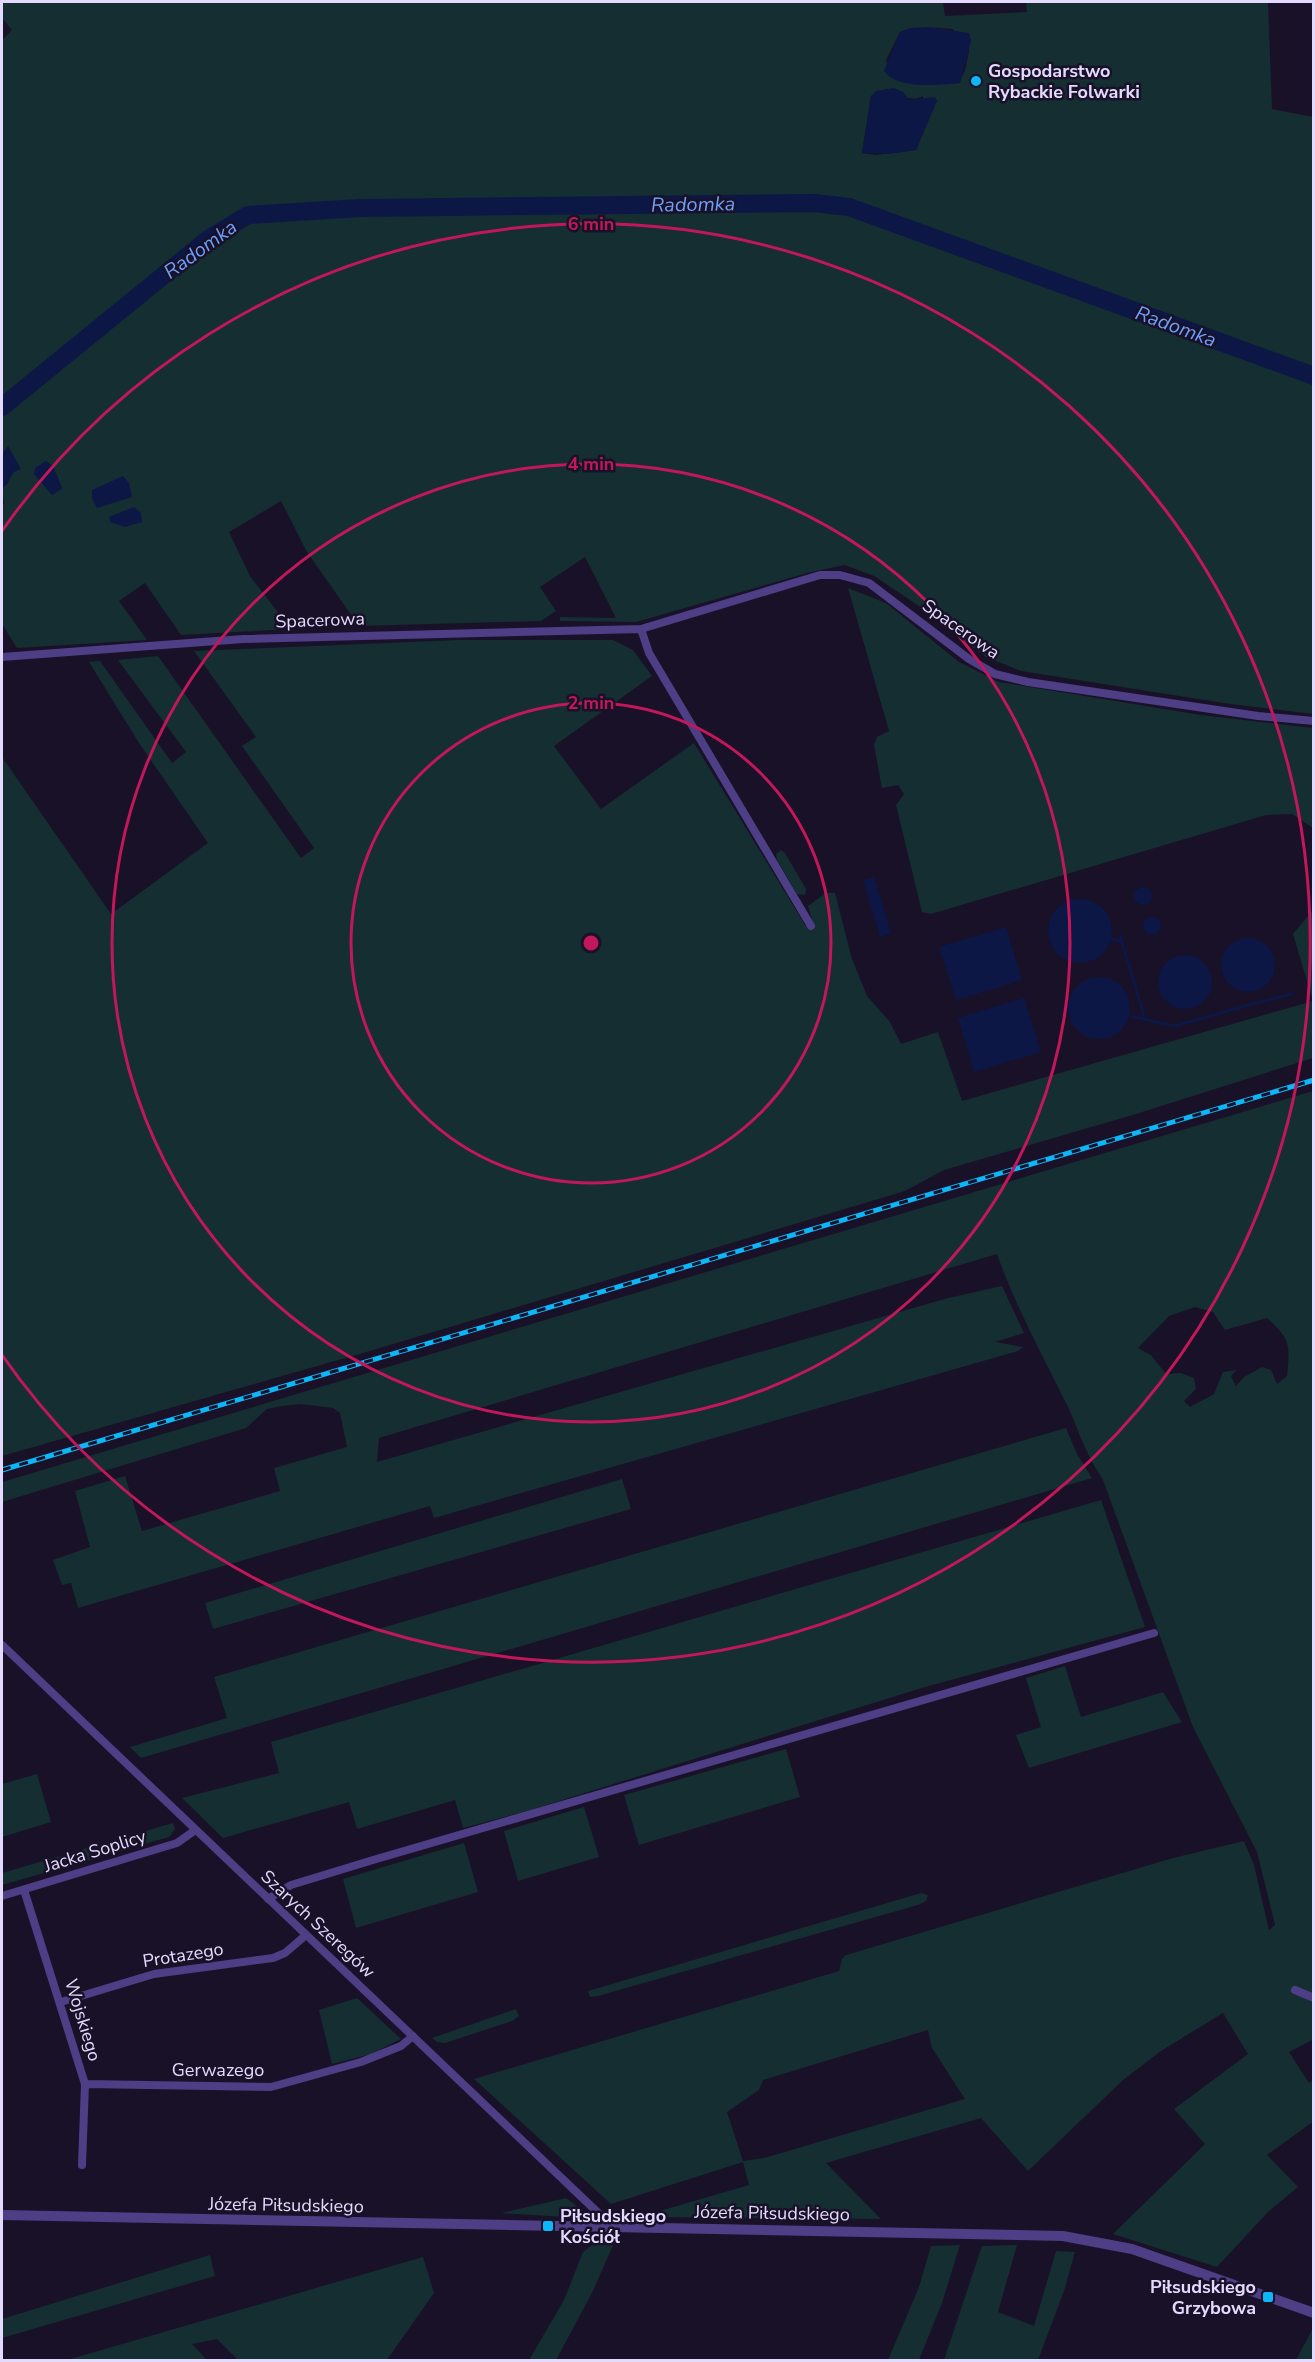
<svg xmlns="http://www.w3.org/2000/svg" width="1315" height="2362" font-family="'Nunito Sans',sans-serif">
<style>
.green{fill:#142e32;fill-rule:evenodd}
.water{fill:#0c1746}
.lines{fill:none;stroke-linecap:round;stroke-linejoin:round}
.stream{stroke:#0c1746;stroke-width:3}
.river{stroke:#0c1746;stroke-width:18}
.minor{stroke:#4d3e86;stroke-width:8}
.tertiary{stroke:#4d3e86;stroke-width:10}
.rail-casing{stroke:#0cb6f7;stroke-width:5}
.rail{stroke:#191128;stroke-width:3;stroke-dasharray:9;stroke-linecap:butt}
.ring{fill:none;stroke:#c2185b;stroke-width:3}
.poi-dot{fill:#0cb6f7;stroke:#191128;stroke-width:2}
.labels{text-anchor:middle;stroke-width:5;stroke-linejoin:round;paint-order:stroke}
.poi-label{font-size:18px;font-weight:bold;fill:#e4dafe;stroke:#191128;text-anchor:start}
.street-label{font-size:18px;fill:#e4dafe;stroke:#191128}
.water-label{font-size:20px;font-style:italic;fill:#6b9ffa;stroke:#191128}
.centre{fill:#c2185b;stroke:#191128;stroke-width:3}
.ring-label{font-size:18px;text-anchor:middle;font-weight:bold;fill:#c2185b;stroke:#191128;stroke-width:5;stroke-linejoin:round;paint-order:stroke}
</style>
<rect width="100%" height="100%" fill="#191128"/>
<path class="green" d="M2 2H943L945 16 1027 12 1026 2H1268L1272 109 1313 117V714L1230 704 1021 671 986 657 922 608 874 576 845 565 811 572 636 622 560 621V617L616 618 585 557 540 587 556 611 541 621 359 626 307 552 281 501 229 532 250 576 291 629 181 635 145 583 119 601 147 640 17 648 2 624V506L4 504 2 488 7 484 14 471 2 454V40L12 30 2 18ZM927 27 953 29 969 51 965 71 958 83 918 84 895 79 886 60 900 32ZM887 89C900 94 910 103 923 96L926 126 916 150 876 155 862 153 871 96ZM41 465 53 466 62 488C47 485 40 484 35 468Z
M848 588 886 603 959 662 999 682 1201 715 1313 728V828L1292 814 1266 815 931 914 922 912 896 805 904 794 898 785 882 788 874 745 877 737 889 731Z
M458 640H613L633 650 652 676 554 746 601 809 694 743 805 925 814 926 808 906 826 893H835L852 959 867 996 890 1022 901 1044 938 1032 962 1101 1313 1001 1293 934 1313 910V1058L1136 1114 944 1170 905 1191 363 1353 2 1456V757L111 914 208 843 139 743 89 662 100 661 172 763 186 752 118 660 158 656 301 858 314 848 242 746 256 737 194 651Z
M781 850 785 853 806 889 805 895 797 894 777 860 776 854Z
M1313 1091 1314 2039 1289 2052 1309 2083 1313 2080 1314 2121 1267 2155 1298 2187 1268 2212 1217 2267 1113 2234 1205 2144 1174 2109 1248 2054 1223 2013 1161 2051 1123 2080 1028 2171 981 2118 826 2163 881 2219 639 2217 749 2185 743 2162 611 2204 474 2079 839 1971 842 1959 846 1955 1173 1858 1244 1841 1254 1865 1269 1930 1275 1925 1257 1852 1193 1727 1103 1480C1087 1457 1080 1434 1069 1409 1044 1358 1016 1308 997 1254L379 1438 377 1462 948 1298 1002 1286 1024 1333 995 1342 1023 1347 1018 1351 434 1518 430 1506 78 1608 71 1583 62 1585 53 1560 90 1547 75 1491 125 1476 142 1531 280 1491 274 1468 347 1447 340 1413 333 1408 301 1404 282 1406 267 1409 246 1428 2 1502V1482ZM1195 1307 1213 1312 1225 1330 1267 1318C1291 1340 1290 1344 1287 1376L1277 1384 1271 1370 1262 1367 1244 1377 1236 1386 1231 1376 1236 1370 1223 1372 1214 1394 1190 1407 1184 1401 1196 1389 1194 1378 1181 1373 1166 1374 1151 1355 1138 1348 1169 1316ZM928 2030 932 2048 965 2099 764 2158 743 2161 727 2112 759 2090 763 2080Z
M1066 1428 1077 1454 1092 1478 141 1758 130 1747 227 1718 214 1677Z
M622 1479 631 1509 213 1629 205 1603Z
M1101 1500 1145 1627 925 1687 527 1811 463 1828 455 1800 357 1829 349 1802 223 1838 182 1798 279 1773 271 1742Z
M1065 1666 1081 1717 1163 1692 1182 1722 1029 1768 1016 1735 1041 1727 1026 1678Z
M786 1749 800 1797 639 1845 624 1795Z
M37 1774 51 1822 2 1837V1784Z
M584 1807 599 1857 518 1881 504 1831Z
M173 1823 175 1829 169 1837 2 1885V1873Z
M464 1843 478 1892 356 1928 343 1879Z
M921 1893 928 1895 926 1901 918 1905 598 1996 590 1997 588 1991Z
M357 1998 401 2039 371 2054 332 2064 319 2010Z
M516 2009 519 2016 512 2021 445 2043 437 2042 432 2038Z
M566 2198 590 2216 581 2218 501 2213Z
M599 2240 615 2241 592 2293 556 2360H529L564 2300 583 2252Z
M960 2245 942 2303 919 2360H888L919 2287 931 2246Z
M1017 2245 998 2312 1034 2326 1056 2251 1075 2252 1064 2291 1038 2360H944L982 2246Z
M210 2255 215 2276 2 2338V2319Z
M423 2257 434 2293 387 2360H238L217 2339 192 2344 207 2360H67Z
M1313 2328V2360H1296Z"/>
<path class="water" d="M927 27 969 33 971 41 960 83C939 85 898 90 884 71L900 32 910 28Z
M894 88 903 92 909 100 935 97 937 101 916 150 888 154 862 153 871 96 876 91Z
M8 446 21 469 14 472 3 488 2 454Z
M46 461 53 466 62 489 52 495 34 474 35 468Z
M123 476 129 483 132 497 97 508 92 498V490Z
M134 507 141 513 142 522 125 527 110 522 109 517Z
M874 877 891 933 880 937 863 880Z
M1134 896a9 9 0 1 1 18 0a9 9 0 1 1-18 0Z
M1048 931a32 32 0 1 1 64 0a32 32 0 1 1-64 0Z
M1143 926a9 9 0 1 1 18 0a9 9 0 1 1-18 0Z
M1006 927 1022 980 956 1000 939 947Z
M1221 965a27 27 0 1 1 54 0a27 27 0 1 1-54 0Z
M1158 982a27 27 0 1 1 54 0a27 27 0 1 1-54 0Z
M1068 1008a31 31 0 1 1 62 0a31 31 0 1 1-62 0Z
M1024 998 1041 1052 974 1072 958 1018Z"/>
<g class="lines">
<path class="stream" d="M1120 936 1126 956
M1111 939 1122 942
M1127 959 1145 1019
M1230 1010 1292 994
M1130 1016 1175 1026 1228 1011"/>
<path class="river" d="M2 407 207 240 248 215 360 208 814 203 849 207 1314 376"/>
<path class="minor" d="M641 629 649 653 811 926
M2 657 243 639 641 629 820 575H840L869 583 969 659 995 674 1028 682 1258 716 1314 721
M2 1645 613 2227
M24 1890 85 2084 82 2165
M2 1896 177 1843 194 1831
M268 1899 291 1885 373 1860 1154 1633
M1295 1990 1314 1998
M61 2002 154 1974 273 1958 285 1953 306 1935
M85 2084 271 2087 361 2062 401 2046 413 2036"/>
<path class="tertiary" d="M2 2215 1063 2236 1132 2249 1314 2313"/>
<g class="rail-casing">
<path id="rail" d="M2 1470 1314 1080"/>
</g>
<use href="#rail" class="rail"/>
</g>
<g class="ring">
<circle cx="591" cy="943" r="240"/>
<circle cx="591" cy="943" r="479"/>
<path d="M2 531A719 719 0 1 1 2 1355"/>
</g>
<g class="poi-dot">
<circle cx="976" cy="81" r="6"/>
<rect x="542" y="2220" width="12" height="12" rx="3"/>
<rect x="1262" y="2291" width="12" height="12" rx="3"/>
</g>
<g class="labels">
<g class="poi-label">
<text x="988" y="77">Gospodarstwo<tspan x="988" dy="21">Rybackie Folwarki</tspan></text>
<text x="560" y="2222">Piłsudskiego<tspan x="560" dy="21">Kościół</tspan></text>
<text x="1256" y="2293" text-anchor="end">Piłsudskiego<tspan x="1256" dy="21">Grzybowa</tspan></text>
</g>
<g class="street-label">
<text transform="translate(320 620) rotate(-2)" y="6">Spacerowa</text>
<text transform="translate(961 629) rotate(35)" y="6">Spacerowa</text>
<text transform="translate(95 1851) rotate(-17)" y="6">Jacka Soplicy</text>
<text transform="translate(318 1924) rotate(43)" y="6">Szarych Szeregów</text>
<text transform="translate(183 1955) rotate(-9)" y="6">Protazego</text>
<text transform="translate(83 2020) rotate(73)" y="6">Wojskiego</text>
<text x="218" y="2076">Gerwazego</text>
<text transform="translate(286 2205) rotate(1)" y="6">Józefa Piłsudskiego</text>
<text transform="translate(772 2213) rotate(1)" y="6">Józefa Piłsudskiego</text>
</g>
<g class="water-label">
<text transform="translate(693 204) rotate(-1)" y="7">Radomka</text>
<text transform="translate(200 249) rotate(-36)" y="7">Radomka</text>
<text transform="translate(1176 326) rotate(20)" y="7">Radomka</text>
</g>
</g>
<circle cx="591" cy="943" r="9" class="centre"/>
<g class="ring-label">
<text x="591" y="230">6 min</text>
<text x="591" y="470">4 min</text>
<text x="591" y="709">2 min</text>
</g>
<rect width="1315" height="2362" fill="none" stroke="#e4dafe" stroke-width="6"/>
</svg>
